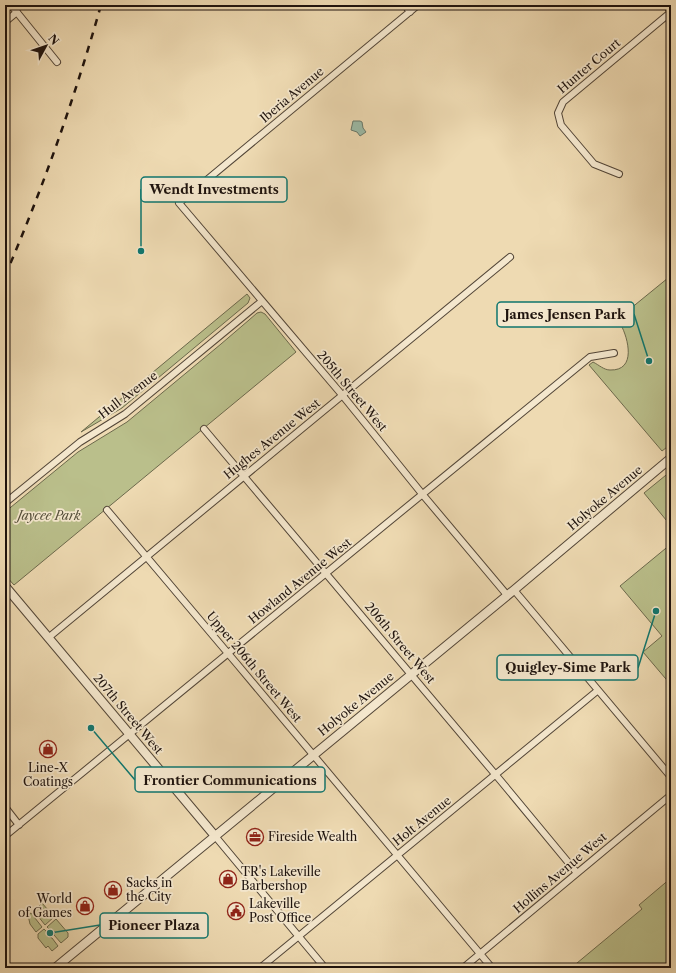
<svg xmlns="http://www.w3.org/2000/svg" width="676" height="973" font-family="'Libre Caslon Text',serif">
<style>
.green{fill:#babf8b;stroke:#6c694c}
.water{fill:#9bbba7;stroke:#69786a}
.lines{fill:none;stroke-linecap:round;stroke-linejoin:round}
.minor-casing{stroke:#524537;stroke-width:8}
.tertiary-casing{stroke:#524537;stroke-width:10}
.secondary-casing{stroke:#1e130e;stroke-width:10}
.minor{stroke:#f4e7cd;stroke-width:6}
.tertiary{stroke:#f4e7cd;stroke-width:8}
.secondary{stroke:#f4e7cd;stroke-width:9}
.rail{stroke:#1e130e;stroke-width:2.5;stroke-dasharray:7 7;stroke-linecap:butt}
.labels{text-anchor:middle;stroke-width:3.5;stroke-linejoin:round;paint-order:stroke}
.street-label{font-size:12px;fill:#1e130e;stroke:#f4e7cd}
.park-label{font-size:12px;font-style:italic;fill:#554f3a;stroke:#f4e7cd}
.poi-label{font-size:12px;fill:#1e130e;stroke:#f4e7cd;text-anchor:start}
.leader{fill:none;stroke:#0f766e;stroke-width:1.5}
.callout-dot{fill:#0f766e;stroke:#f4e7cd;stroke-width:1.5}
.callout{fill:#f4e7cd;stroke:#0f766e;stroke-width:1.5}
.callout-label{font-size:13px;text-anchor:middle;font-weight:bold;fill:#1e130e}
</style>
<rect width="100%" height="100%" fill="#eedab2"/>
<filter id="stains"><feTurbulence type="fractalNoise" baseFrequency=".005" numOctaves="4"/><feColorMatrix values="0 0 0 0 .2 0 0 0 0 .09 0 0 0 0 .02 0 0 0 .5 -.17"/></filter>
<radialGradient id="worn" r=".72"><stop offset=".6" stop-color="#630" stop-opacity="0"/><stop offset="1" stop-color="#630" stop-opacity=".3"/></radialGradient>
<path class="green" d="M671 269V444L662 451 589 365 593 362C599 365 604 370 610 370 637 371 628 338 621 325L617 326 614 322 668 278Z
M247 294 250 298 248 303 122 408 81 432Z
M261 312 265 314 296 352 14 585 5 575V512L78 452 127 422 221 344 249 320 257 313Z
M671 471V526L644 493Z
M671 544V685L643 652 662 636 620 586Z
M671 878V968H571L642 909 639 905Z
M42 903 54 917 45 925 34 911Z
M31 913 42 927 36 932 30 924 28 915Z
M56 919 68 933V937L61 943 54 935 55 932 53 930 49 929 47 927Z
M44 929 46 931 47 936 52 938 58 946 52 951 48 946 46 948 38 938V934Z"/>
<path class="water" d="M353 121H360L362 122 363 128 366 132 360 136 357 132 351 130Z"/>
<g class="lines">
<g class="minor-casing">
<path id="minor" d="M11 5 57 62
M405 5 410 12
M418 5 179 203 343 396 423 495 507 595
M5 22 17 12
M619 174 594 164 561 125 558 113 563 102 671 12
M204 429 500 780 577 873
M5 503 80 442 125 414 262 301
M107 510 237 664 492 968
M514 590 671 777
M48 638 510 257
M5 807 19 825
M5 836 590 357 614 353
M215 836 325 968
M260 968 597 691
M463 968 671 795"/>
</g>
<g class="tertiary-casing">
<path id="tertiary" d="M5 586 215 836
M55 968 514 590 671 458"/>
</g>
<g class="secondary-casing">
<path id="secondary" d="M667 5 671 9"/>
</g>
<use href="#minor" class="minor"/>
<use href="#tertiary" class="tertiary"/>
<use href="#secondary" class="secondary"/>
<path class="rail" d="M5 276C43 188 75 97 101 5"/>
</g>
<defs>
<g id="shop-ring" transform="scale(0.9)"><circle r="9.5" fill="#f4e7cd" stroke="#8f2418" stroke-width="1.5"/><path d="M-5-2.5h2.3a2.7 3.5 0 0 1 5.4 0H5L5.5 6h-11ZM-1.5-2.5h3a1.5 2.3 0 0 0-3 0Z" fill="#8f2418"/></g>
<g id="office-ring" transform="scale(0.9)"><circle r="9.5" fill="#f4e7cd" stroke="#8f2418" stroke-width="1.5"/><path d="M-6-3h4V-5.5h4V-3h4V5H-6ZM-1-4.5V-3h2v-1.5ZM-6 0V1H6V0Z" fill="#8f2418"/></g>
<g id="civic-ring" transform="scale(0.9)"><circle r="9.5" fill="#f4e7cd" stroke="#8f2418" stroke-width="1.5"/><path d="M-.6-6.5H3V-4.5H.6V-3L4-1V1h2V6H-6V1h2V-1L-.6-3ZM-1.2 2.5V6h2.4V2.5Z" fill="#8f2418"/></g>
</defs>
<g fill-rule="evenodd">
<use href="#shop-ring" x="48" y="749"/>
<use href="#office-ring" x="255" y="837"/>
<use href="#shop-ring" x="228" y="879"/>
<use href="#shop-ring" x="113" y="890"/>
<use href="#shop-ring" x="85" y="906"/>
<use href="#civic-ring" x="236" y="911"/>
</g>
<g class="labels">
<g class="street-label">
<text transform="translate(589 66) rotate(-40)" y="4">Hunter Court</text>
<text transform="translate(292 95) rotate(-40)" y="4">Iberia Avenue</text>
<text transform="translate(352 391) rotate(50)" y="4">205th Street West</text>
<text transform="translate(128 395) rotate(-37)" y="4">Hull Avenue</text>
<text transform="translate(272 439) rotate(-39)" y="4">Hughes Avenue West</text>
<text transform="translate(605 498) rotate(-40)" y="4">Holyoke Avenue</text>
<text transform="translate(300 581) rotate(-39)" y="4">Howland Avenue West</text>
<text transform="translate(400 643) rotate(50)" y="4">206th Street West</text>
<text transform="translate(254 667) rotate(50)" y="4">Upper 206th Street West</text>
<text transform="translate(356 704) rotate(-39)" y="4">Holyoke Avenue</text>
<text transform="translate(128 714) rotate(50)" y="4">207th Street West</text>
<text transform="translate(422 821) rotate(-39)" y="4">Holt Avenue</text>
<text transform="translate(560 873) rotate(-40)" y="4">Hollins Avenue West</text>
</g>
<g class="park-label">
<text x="49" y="520">Jaycee Park</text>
</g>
<g class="poi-label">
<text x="48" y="772" text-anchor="middle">Line-X<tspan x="48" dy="14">Coatings</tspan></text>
<text x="268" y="841">Fireside Wealth</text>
<text x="241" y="876">TR's Lakeville<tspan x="241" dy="14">Barbershop</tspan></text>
<text x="126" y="887">Sacks in<tspan x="126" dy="14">the City</tspan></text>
<text x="72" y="903" text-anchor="end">World<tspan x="72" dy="14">of Games</tspan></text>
<text x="249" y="908">Lakeville<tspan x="249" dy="14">Post Office</tspan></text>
</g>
</g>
<path class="leader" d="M141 251L141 189M649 361L634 314M656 611L638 668M91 728L135 780M50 933L100 925"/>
<g class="callout-dot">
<circle cx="141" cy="251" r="4"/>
<circle cx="649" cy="361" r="4"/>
<circle cx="656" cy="611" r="4"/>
<circle cx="91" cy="728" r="4"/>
<circle cx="50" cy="933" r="4"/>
</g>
<g class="callout">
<rect x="141" y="177" width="146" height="25" rx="4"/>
<rect x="497" y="302" width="137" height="25" rx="4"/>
<rect x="497" y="655" width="141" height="25" rx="4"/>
<rect x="135" y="767" width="190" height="25" rx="4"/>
<rect x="100" y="913" width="108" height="25" rx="4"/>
</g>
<g class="callout-label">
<text x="214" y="194">Wendt Investments</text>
<text x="565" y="319">James Jensen Park</text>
<text x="568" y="672">Quigley-Sime Park</text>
<text x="230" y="785">Frontier Communications</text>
<text x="154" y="930">Pioneer Plaza</text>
</g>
<rect width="676" height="973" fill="none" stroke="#eedab2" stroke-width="20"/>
<rect x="6" y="6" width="664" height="961" fill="none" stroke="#1e130e" stroke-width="2"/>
<rect x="10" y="10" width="656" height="953" fill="none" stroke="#1e130e"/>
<g transform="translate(46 46) rotate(50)" stroke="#f4e7cd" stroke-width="3" paint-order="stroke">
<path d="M0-3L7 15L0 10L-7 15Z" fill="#1e130e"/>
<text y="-6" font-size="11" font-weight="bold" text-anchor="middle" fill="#1e130e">N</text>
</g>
<rect width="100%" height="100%" filter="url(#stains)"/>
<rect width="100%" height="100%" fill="url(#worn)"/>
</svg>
